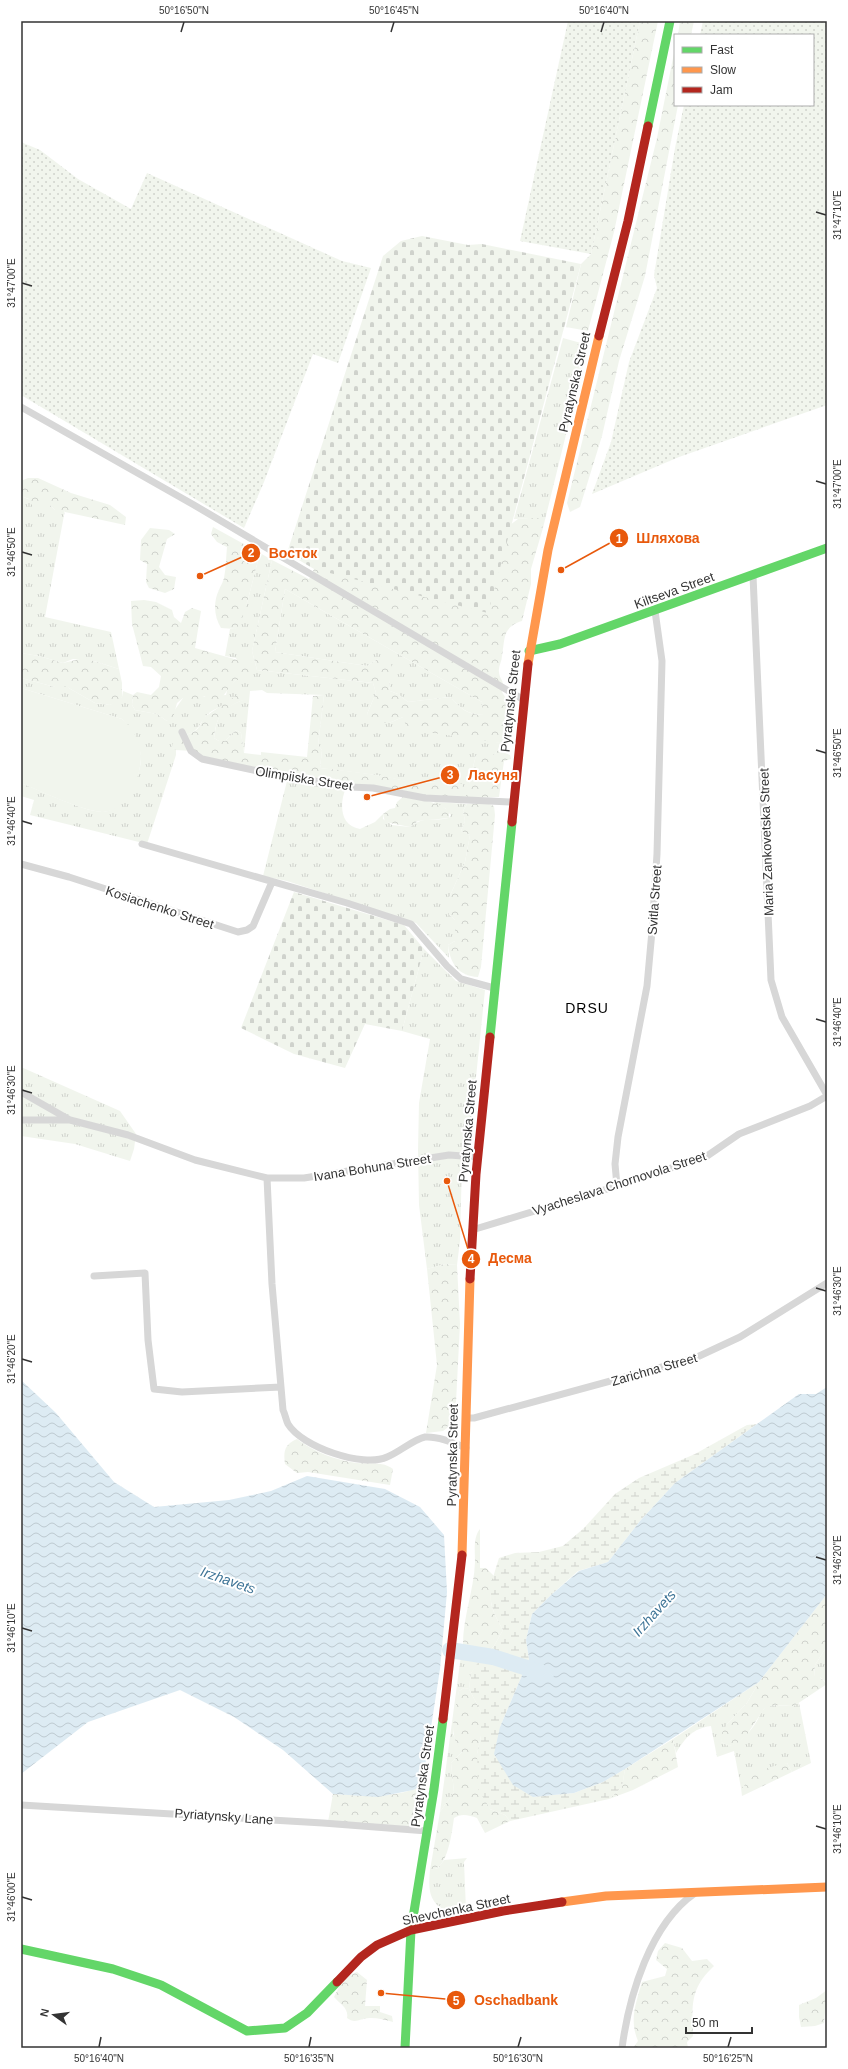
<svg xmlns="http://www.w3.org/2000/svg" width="848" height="2069" font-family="Helvetica,sans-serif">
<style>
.grass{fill:url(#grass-tufts)}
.forest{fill:url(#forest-crowns);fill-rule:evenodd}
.wetland{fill:url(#wetland-marsh)}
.cemetery{fill:url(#cemetery-stones)}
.garden{fill:url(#garden-dots)}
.pitch{fill:#f1f5ed}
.water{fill:url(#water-waves)}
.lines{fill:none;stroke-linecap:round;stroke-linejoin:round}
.river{stroke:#ddebf3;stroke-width:16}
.street{stroke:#d7d7d7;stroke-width:7}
.fast{stroke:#63d668;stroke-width:9}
.slow{stroke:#ff974d;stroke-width:9}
.jam{stroke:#b3261e;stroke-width:9}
.ticks{fill:none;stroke:#333;stroke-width:1.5}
.labels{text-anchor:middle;stroke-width:4;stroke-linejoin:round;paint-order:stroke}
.street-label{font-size:13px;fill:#333;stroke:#fff}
.neighbourhood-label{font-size:14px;letter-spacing:1px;fill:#000;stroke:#fff}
.water-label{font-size:14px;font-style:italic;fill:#3f7597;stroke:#fff}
.leader{fill:none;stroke:#e8590c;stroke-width:1.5}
.callout-dot{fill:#e8590c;stroke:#fff;stroke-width:1.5}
.mark-label{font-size:12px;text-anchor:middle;font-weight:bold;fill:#fff}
.callout-label{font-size:14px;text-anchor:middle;font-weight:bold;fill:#e8590c;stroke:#fff;stroke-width:4;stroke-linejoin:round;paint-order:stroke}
.neatline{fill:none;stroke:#333;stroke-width:1.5}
.ticks-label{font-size:10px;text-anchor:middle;fill:#333}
</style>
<defs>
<pattern id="grass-tufts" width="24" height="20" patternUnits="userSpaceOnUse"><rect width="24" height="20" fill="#f1f5ed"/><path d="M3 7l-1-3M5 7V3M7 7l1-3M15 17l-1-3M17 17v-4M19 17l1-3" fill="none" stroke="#cfd2cc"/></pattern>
<pattern id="forest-crowns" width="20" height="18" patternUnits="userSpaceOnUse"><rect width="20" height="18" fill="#f1f5ed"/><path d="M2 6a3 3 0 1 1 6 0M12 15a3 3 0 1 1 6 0" fill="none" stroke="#cfd2cc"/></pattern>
<pattern id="wetland-marsh" width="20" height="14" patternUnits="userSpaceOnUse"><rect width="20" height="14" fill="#f1f5ed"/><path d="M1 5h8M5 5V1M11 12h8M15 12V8" fill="none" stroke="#cfd2cc"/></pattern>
<pattern id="cemetery-stones" width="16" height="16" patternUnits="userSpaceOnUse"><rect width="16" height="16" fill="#f1f5ed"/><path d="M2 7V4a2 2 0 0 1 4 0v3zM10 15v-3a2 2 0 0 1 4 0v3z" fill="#cfd2cc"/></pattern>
<pattern id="garden-dots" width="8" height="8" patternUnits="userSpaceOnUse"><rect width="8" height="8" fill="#f1f5ed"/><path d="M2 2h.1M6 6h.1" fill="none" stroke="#cfd2cc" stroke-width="1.8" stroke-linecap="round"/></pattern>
<pattern id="water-waves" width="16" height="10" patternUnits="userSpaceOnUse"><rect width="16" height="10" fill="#ddebf3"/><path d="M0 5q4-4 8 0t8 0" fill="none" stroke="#becad1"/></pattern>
</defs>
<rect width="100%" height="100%" fill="#fff"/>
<path class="grass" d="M563 338 588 345 543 528 538 518 514 519Z
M21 496 43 505H50L55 510H65L45 617 111 632 119 669 94 661 73 659 63 663 39 656 21 653Z
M260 553 272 560 252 651 257 670 373 683 376 693 367 714 389 723 403 717 500 743 498 750 494 755H476L469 783 470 798H458L440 783 406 781 376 775 320 768 322 750 318 745 324 695 267 693 262 690 250 691 244 753 241 733 236 730 225 741H219L214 738C218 712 221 709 245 699 234 703 222 705 212 711 199 718 202 733 183 735L172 747 176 750V755L147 844 30 815 34 800 21 796V783C41 791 83 811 102 812 123 812 142 776 141 756 141 747 129 725 122 719L21 688V678L55 687H67L95 703 110 705 122 697 123 691 133 695 132 705 135 710 157 714 167 721 183 698 226 695 228 687 236 680H245L236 658 225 656 230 629H235L247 603Z
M285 589 482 702 484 715C468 715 460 708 450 697L408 702 398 694 390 691 389 680 378 659 367 666 275 652Z
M287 781 346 788C339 804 340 826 360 829L375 822 383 814V819L392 825 410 827C425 815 432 822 449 818L451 815 445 808 439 807 434 802 467 804 463 811 465 821 461 831 470 835 465 862 449 898V914L455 920V941L448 945 449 958 416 923 287 881 263 876Z
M424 949 456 981 485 990 469 1145 462 1162 460 1241 457 1265 445 1264 427 1269 419 1205 418 1150 419 1103 430 1039 402 1031Z
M21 1067 120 1111 136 1134 134 1149 130 1161 75 1144 21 1136Z
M827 1646V1683L820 1677H814L815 1665Z
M461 1655 483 1658 471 1673 469 1689 464 1688 459 1691 453 1734 462 1752 451 1763 454 1792 440 1812Z
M759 1682 747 1703 727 1724 721 1742 729 1746C740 1743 751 1731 757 1721 759 1717 762 1710 765 1708 776 1702 788 1709 799 1703L811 1763 792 1772 787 1763 752 1777 747 1784 741 1788 734 1751 717 1757 711 1726C692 1729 686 1737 676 1753L673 1739Z
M467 1858 464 1862 466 1910 449 1913C429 1903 428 1891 430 1870L438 1868 444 1860Z"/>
<path class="forest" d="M640 21H658L614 232 588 331 566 327 581 264 591 254Z
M680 21H694L691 35H678Z
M675 48V105H678L645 276 619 361 602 436 580 507 570 512 567 503 657 138Z
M28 478H38L71 493 110 505 126 517 125 525 65 512V510H55L50 505H32L29 499 21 496V481Z
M529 518H539L543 528 531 569V584L522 621C502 627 505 639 502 656 502 661 498 667 499 672 500 682 505 678 502 692L510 705 511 711 509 735 507 739 500 743 407 729 403 717 389 723H375L367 714 376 693 373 683 257 670 252 651 272 560 309 579 314 569 353 558 510 525 518 519ZM285 589 482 702 483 715C468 715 460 708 450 697L408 702 398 694 390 691 389 680 395 674 389 660 378 659 367 666 275 652Z
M213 527 260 553 247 603 240 625 235 629 221 628C214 617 213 602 219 590 220 586 223 583 224 578 226 568 226 558 227 547L217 542 211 534Z
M150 528 169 530 175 534 167 539 159 567 165 575 176 577 174 589 165 593 149 588 146 582 147 564 140 560 141 540Z
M144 600 156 602 172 610 174 617 181 623 185 612 192 608 201 611 195 648 252 664 250 676 245 680H236C227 688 225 698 213 704L208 702 205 696 192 701 183 698 177 703 173 718 167 721 157 714 135 710 132 705 133 695 137 692 151 695 159 687 161 676 151 667 143 666 132 624 131 601Z
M21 653 39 656 63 663 84 658 119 669 122 683V697L119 701 110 705 95 703 67 687H55L21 678Z
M240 693 247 694 245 699C222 709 217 714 214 738L219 741H225L236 730 241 733 244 753 261 755V752L307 757 313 696 324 695 318 745 322 750 320 768C339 770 358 772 376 775 395 778 430 788 447 779L462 784 463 788 462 796 455 799 349 785 202 758 192 751 176 750 172 748C174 729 197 742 203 718Z
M498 750 510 755 511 759 504 761 499 797 470 798 466 796 476 755H494Z
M404 796C420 799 436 801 449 811V818L418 821 410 827 385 822 383 814 390 809 395 808 397 802Z
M486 803 494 806 495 815 481 967 478 977C458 976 450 963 448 945L455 941V920L449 914V898L465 862 470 835 461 831 465 821 463 811 467 804Z
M445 1264 457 1265 460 1324 455 1422 443 1431 426 1433 437 1365 427 1269Z
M297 1439C314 1452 335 1460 357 1463 369 1464 383 1461 393 1469L390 1485 308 1472 297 1473 285 1464C283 1451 285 1444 297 1439Z
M480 1529V1568H486L494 1576C488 1601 490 1607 503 1630L494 1646 487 1653 463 1648C462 1619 474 1591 475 1562 475 1551 473 1537 480 1529Z
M827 1594V1646L815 1665 814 1676 820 1677 827 1684 794 1706 774 1705 764 1709 746 1736 736 1744 729 1746 721 1742 722 1733 727 1724 747 1703 759 1682Z
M464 1688 469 1689 481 1712V1736L477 1754 490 1809 505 1815 510 1821 485 1833 477 1818C469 1815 461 1813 454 1818 452 1831 448 1871 430 1870L440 1812 454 1792 451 1763 462 1752C447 1735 455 1711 459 1691Z
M673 1739 678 1767 633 1790 609 1799 622 1787 625 1769Z
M787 1763 792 1772 742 1796 741 1788C746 1785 748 1780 753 1776 762 1769 775 1765 787 1763Z
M422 1786 424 1789 419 1828 328 1822 333 1794C363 1796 394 1799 422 1786Z
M665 1943 682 1948 692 1961 707 1959 714 1966C690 1988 692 2005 693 2036L687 2042 688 2048H633L638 2041C629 2020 636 2003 642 1982L665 1976 667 1969 656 1960 658 1951Z
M357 1972 367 1980 365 2006H380V2012L392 2016 393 2022C386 2020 378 2018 371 2018 361 2017 356 2025 347 2018 349 2008 340 2004 334 1997 340 1985 344 1976 357 1972Z
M827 1990 824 2023 815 2026 801 2027 799 2017V2005L816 1998Z"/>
<path class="wetland" d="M757 1424 675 1483 640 1521 608 1562 578 1571 551 1595 532 1614 526 1640 529 1659 500 1727 533 1797 574 1793 603 1782 625 1769 622 1787 609 1799 510 1821 505 1815 490 1809 478 1789 477 1754 481 1736V1712L469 1689 471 1673 477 1664 494 1646 503 1630C485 1600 489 1590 499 1558L515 1553 539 1552 563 1546 584 1528 615 1494 639 1478 695 1454 747 1425Z"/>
<path class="cemetery" d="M422 236 468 245 482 244 581 264 488 613 314 569 287 553 383 256 401 241Z
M294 892 404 925 424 949 402 1031 365 1024 345 1068 294 1054 241 1028Z"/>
<path class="garden" d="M568 21H640L591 254 520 241Z
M703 21H827V405L679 457 592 494 611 442 629 362 657 288 654 275 675 148 684 105H813V35H700Z
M21 142 40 150 78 179 131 209 147 173 342 261 371 268 338 363 313 354 264 482 244 528 21 395Z"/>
<path class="pitch" d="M21 688 122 719C132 727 141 742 141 756 141 777 127 812 102 812 83 811 40 791 21 783Z"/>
<path class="water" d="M21 1380 56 1413 114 1482 154 1507 229 1500 271 1491 307 1476 385 1489 420 1507 444 1535 447 1592 440 1669 422 1786 413 1790 378 1797 333 1794 283 1750 234 1717 180 1690 88 1722 21 1774Z
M827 1387V1594L759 1682 625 1769 603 1782 574 1793 533 1797 513 1785 494 1754 500 1727 529 1659 526 1640 532 1614 551 1595 579 1571 608 1562 640 1521 675 1483 799 1394H816Z"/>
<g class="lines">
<path class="river" d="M450 1650 493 1657 546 1674"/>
<path class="street" d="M21 407 194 505 524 700
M753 576 771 980 782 1017 827 1095
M182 732 191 751 202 759 272 774 350 787 373 788 425 798 512 802
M142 844 347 903 411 924 447 966 461 979 494 988
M21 864 69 877 238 932 247 930 253 926 272 882
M21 1092 70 1120
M21 1120H70L128 1135 195 1160 267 1178H304L449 1155 477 1157
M267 1178 272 1284 283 1410C285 1414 286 1420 288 1424 302 1447 363 1468 387 1457 398 1453 414 1439 425 1437 438 1436 455 1443 466 1448
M617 1186 615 1164 618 1137 647 986 652 931 657 854 662 661 655 611
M472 1230 617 1186 707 1156 739 1134 810 1106 827 1096
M94 1276 145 1273 148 1340 154 1389 182 1392 281 1387
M466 1418H474L695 1358 740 1337 827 1283
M21 1805 323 1823 427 1831
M622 2048C629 1996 650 1924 695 1893"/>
<path class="fast" d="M648 126 670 21
M529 651 560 644 827 548
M490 1037 512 822
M21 1949 113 1969 161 1985 247 2031 285 2028 307 2013 337 1982
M405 2048 411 1930 434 1789 443 1719"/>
<path class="slow" d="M528 664 548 550 599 336
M462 1555 470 1279
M562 1902 606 1896 827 1887"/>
<path class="jam" d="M599 336 628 221 648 126
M512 822 528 664
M470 1279 476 1174 490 1037
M443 1719 462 1555
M337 1982 361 1957 377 1945 411 1930 503 1911 562 1902"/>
</g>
<path class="ticks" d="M181 32 184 22M391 32 394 22M601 32 604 22M816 212 826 215M22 283 32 286M816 481 826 484M22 552 32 555M816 750 826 753M22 821 32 824M816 1019 826 1022M22 1090 32 1093M816 1288 826 1291M22 1359 32 1362M816 1557 826 1560M22 1628 32 1631M816 1826 826 1829M22 1897 32 1900M99 2047 101 2037M309 2047 311 2037M518 2047 521 2037M728 2047 731 2037"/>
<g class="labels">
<g class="street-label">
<text transform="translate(574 382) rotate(-77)" y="5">Pyratynska Street</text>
<text transform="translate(674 590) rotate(-20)" y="5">Kiltseva Street</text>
<text transform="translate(510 701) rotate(-84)" y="5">Pyratynska Street</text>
<text transform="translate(304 778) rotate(9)" y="5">Olimpiiska Street</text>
<text transform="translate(766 842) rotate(-92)" y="5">Maria Zankovetska Street</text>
<text transform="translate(654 900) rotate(-86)" y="5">Svitla Street</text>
<text transform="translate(160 907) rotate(18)" y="5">Kosiachenko Street</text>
<text transform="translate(467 1131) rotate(-85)" y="5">Pyratynska Street</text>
<text transform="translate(372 1167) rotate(-9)" y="5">Ivana Bohuna Street</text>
<text transform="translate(619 1183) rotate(-18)" y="5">Vyacheslava Chornovola Street</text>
<text transform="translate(654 1369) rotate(-16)" y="5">Zarichna Street</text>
<text transform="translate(452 1455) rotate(-89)" y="5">Pyratynska Street</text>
<text transform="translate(422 1776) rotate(-82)" y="5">Pyratynska Street</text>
<text transform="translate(224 1816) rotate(4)" y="5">Pyriatynsky Lane</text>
<text transform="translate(456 1909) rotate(-12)" y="5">Shevchenka Street</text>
</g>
<g class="neighbourhood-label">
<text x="587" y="1013">DRSU</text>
</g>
<g class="water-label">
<text transform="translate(228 1580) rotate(19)" y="5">Irzhavets</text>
<text transform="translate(654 1613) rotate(-48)" y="5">Irzhavets</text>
</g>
</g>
<path class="leader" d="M561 570L619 538M200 576L251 553M367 797L450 775M447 1181L471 1259M381 1993L456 2000"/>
<g class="callout-dot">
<circle cx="561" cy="570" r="4"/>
<circle cx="200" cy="576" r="4"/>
<circle cx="367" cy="797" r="4"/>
<circle cx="447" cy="1181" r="4"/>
<circle cx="381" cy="1993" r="4"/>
<circle cx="619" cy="538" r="10"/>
<circle cx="251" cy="553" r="10"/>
<circle cx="450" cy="775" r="10"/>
<circle cx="471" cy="1259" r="10"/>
<circle cx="456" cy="2000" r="10"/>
</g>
<g class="mark-label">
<text x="619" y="543">1</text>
<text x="251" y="557">2</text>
<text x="450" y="779">3</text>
<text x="471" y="1263">4</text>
<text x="456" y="2005">5</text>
</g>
<g class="callout-label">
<text x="668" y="543">Шляхова</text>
<text x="293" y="558">Восток</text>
<text x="493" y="780">Ласуня</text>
<text x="510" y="1263">Десма</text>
<text x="516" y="2005">Oschadbank</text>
</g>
<rect width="848" height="2069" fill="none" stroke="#ffffff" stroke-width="44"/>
<rect x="674" y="34" width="140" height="72" fill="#ffffff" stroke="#adadad"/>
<rect x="682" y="47" width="20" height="6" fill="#63d668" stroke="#adadad"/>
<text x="710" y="54" font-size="12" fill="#333333">Fast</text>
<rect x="682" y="67" width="20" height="6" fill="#ff974d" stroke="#adadad"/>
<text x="710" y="74" font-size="12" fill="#333333">Slow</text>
<rect x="682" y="87" width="20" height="6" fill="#b3261e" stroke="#adadad"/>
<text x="710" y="94" font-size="12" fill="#333333">Jam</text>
<g transform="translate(54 2015) rotate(284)" stroke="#ffffff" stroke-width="3" paint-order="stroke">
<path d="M0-3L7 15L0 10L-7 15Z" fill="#333333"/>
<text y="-6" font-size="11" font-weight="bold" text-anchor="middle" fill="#333333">N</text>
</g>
<path d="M686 2027v6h66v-6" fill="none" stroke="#333333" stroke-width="2"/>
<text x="692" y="2027" font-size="12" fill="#333333" stroke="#ffffff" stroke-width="3" paint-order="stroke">50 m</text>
<rect x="22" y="22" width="804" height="2025" class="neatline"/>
<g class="ticks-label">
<text x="184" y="14">50°16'50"N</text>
<text x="394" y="14">50°16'45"N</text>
<text x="604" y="14">50°16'40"N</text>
<text transform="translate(837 215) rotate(-90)" y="4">31°47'10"E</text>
<text transform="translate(11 283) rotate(-90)" y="4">31°47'00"E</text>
<text transform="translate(837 484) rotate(-90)" y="4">31°47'00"E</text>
<text transform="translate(11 552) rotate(-90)" y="4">31°46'50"E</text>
<text transform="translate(837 753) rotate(-90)" y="4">31°46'50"E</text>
<text transform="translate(11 821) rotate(-90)" y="4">31°46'40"E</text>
<text transform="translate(837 1022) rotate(-90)" y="4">31°46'40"E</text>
<text transform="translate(11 1090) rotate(-90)" y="4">31°46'30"E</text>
<text transform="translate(837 1291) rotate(-90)" y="4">31°46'30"E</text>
<text transform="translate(11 1359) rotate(-90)" y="4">31°46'20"E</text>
<text transform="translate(837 1560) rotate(-90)" y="4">31°46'20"E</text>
<text transform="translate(11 1628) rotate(-90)" y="4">31°46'10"E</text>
<text transform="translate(837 1829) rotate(-90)" y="4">31°46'10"E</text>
<text transform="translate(11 1897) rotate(-90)" y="4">31°46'00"E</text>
<text x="99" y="2062">50°16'40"N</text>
<text x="309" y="2062">50°16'35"N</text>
<text x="518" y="2062">50°16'30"N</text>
<text x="728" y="2062">50°16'25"N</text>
</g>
</svg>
